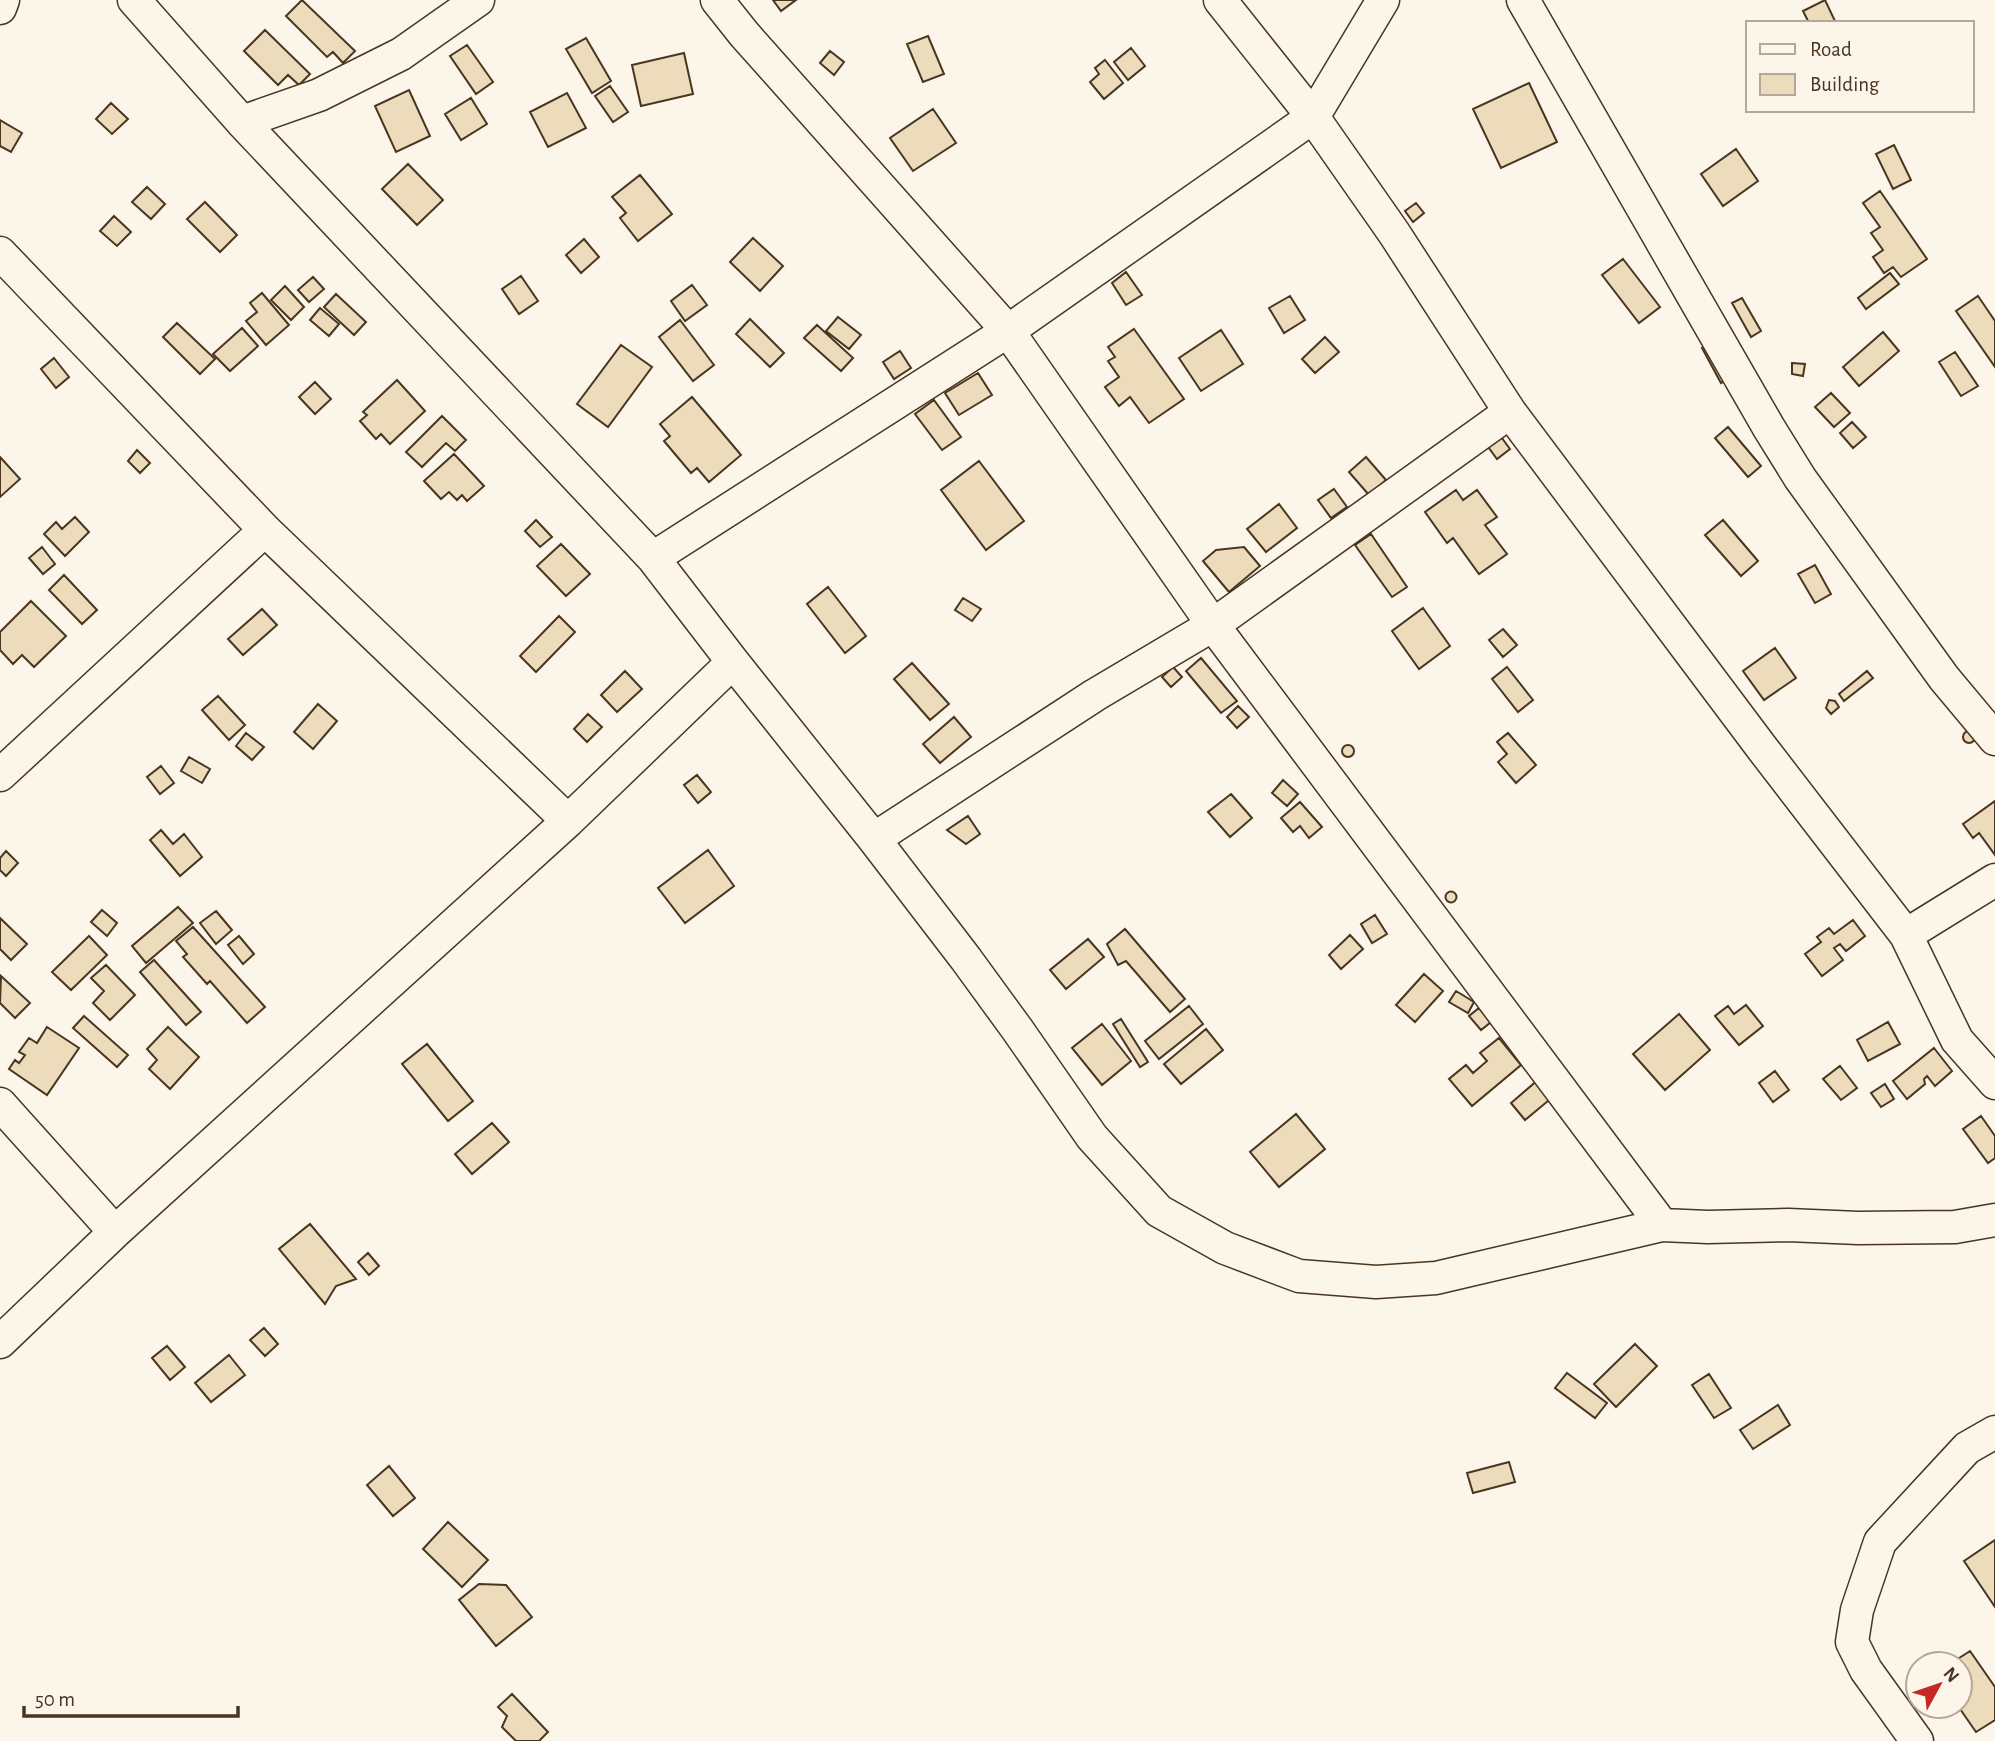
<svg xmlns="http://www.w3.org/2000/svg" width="1995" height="1741" font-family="'Alegreya Sans',sans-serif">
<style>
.building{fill:#ecdcbc;stroke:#4a3520;stroke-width:2}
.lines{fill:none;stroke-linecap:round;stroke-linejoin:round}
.minor-casing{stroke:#4a3520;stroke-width:35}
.minor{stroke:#fbf6e9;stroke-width:32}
</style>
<rect width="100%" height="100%" fill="#fbf6e9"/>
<path class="building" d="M302 0 355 51 343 63 333 52 327 57 286 16Z
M773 0H796L781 11Z
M1825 0 1835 21 1809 23 1803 11Z
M265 30 310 74 299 85 288 75 278 85 244 51Z
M928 36 944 74 923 82 907 44Z
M586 38 611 81 592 93 566 49Z
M467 45 493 82 476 94 450 56Z
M1131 48 1145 66 1128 80 1114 62Z
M830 51 844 62 834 75 820 63Z
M684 53 693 94 641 106 632 65Z
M1105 60 1123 83 1104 99 1090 82 1099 74 1095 68Z
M1529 83 1557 142 1501 168 1473 109Z
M610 86 628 112 613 122 595 96Z
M409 90 430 136 396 152 375 106Z
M567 93 586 128 548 147 530 112Z
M471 98 487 124 461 140 445 114Z
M111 103 128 119 112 134 96 119Z
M933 109 956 143 913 171 890 138Z
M0 120 22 133 11 152 0 146Z
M1894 145 1911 180 1893 189 1876 154Z
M1736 149 1758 181 1723 206 1701 174Z
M408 164 443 200 417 225 382 189Z
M640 175 672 214 638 241 620 218 626 213 612 197Z
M147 187 165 204 151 219 132 202Z
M1880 191 1927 259 1901 277 1893 267 1884 273 1873 257 1883 250 1871 233 1880 227 1863 203Z
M205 202 237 235 220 252 187 219Z
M1416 203 1424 213 1413 222 1405 211Z
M114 216 131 232 117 246 100 231Z
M753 238 783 266 760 291 730 262Z
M584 239 599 257 581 273 566 255Z
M1623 259 1660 307 1639 323 1602 275Z
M1126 272 1142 295 1126 305 1112 283Z
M1890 273 1899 284 1866 309 1858 298Z
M521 276 538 301 519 314 502 289Z
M313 277 324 289 309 302 298 290Z
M692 285 707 305 685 321 671 301Z
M285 286 304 307 291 320 271 300Z
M262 293 289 325 266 345 246 321 257 312 250 303Z
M336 294 366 322 354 335 324 307Z
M1290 296 1305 320 1284 333 1269 308Z
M1978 296 1995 321V367L1956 311Z
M1742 298 1761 331 1751 337 1732 303Z
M320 308 339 324 329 336 310 320Z
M838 317 861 335 849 349 826 331Z
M750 319 784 353 770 367 736 334Z
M680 320 714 365 693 381 659 337Z
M177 323 215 359 200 374 163 337Z
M817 325 853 358 841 371 804 338Z
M242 328 258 346 230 371 213 354Z
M1134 329 1184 399 1149 423 1130 397 1119 406 1105 387 1119 377 1108 361 1115 357 1108 347Z
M1221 330 1243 364 1201 391 1179 358Z
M1883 332 1899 351 1859 386 1843 367Z
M1325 337 1339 352 1315 373 1302 359Z
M1712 343 1731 377 1721 383 1702 348Z
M621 345 652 367 608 427 577 404Z
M900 351 911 368 894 379 883 362Z
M1955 352 1978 386 1961 396 1939 362Z
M54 358 69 377 56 388 41 369Z
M1792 363 1805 364 1803 376 1792 374Z
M978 373 992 395 959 415 945 393Z
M397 380 425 411 390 444 381 434 376 439 360 421 367 415 363 412Z
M315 382 331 399 315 414 299 397Z
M1831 393 1850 413 1834 427 1815 407Z
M692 397 741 455 709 482 697 468 691 473 664 441 670 436 660 424Z
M934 400 961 437 942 450 915 414Z
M442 416 466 440 455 451 446 443 422 467 406 452Z
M1852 422 1866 437 1853 448 1840 433Z
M1728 427 1761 466 1748 477 1715 438Z
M1496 430 1510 449 1497 459 1483 440Z
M137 450 150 463 140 473 128 461Z
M454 454 484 486 467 501 462 495 457 500 449 492 441 499 424 481Z
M0 457 20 479 0 497Z
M1366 457 1386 480 1369 495 1349 472Z
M979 461 1024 521 986 550 941 490Z
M1334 489 1347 507 1331 518 1318 500Z
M1456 490 1463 500 1477 490 1497 517 1485 525 1507 554 1479 574 1453 538 1447 543 1425 512Z
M1279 504 1297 528 1266 552 1247 529Z
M75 517 89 532 65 556 44 534 56 522 62 529Z
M536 520 552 537 540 547 525 531Z
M1723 520 1758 561 1741 576 1705 535Z
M1371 534 1407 587 1392 597 1355 545Z
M561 544 590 574 566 596 537 566Z
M42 547 55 564 43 574 29 558Z
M1244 547 1260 566 1229 592 1203 561 1216 550Z
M1815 565 1831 594 1815 603 1798 574Z
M64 575 97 610 82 624 49 590Z
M828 587 866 636 845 653 807 604Z
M963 598 981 609 972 621 955 610Z
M31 601 66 636 34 667 22 655 13 664 0 650V632Z
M1423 608 1450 646 1419 669 1392 631Z
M262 609 277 625 243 655 228 639Z
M559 616 575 632 536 672 520 656Z
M1503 629 1517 645 1503 657 1489 640Z
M1775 648 1796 678 1764 700 1743 671Z
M1201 658 1237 701 1221 713 1186 671Z
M912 663 949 704 930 720 894 679Z
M1173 667 1182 677 1171 687 1162 677Z
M1507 667 1533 700 1518 712 1492 679Z
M625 671 642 689 617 712 601 695Z
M1867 671 1873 678 1844 701 1839 694Z
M218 696 245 725 229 740 202 710Z
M1829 700 1835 701 1839 707 1831 714 1826 708Z
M318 704 337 721 313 749 294 732Z
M1238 706 1249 717 1237 728 1227 717Z
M588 714 602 727 587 742 574 729Z
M954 717 971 737 940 763 923 744Z
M1963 737a6 6 0 1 1 12 0a6 6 0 1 1-12 0Z
M246 733 264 747 252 760 236 746Z
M1508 733 1536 765 1516 783 1498 762 1507 754 1497 742Z
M1342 751a6 6 0 1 1 12 0a6 6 0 1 1-12 0Z
M189 757 210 769 202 783 181 771Z
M161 766 174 783 160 794 147 777Z
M697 775 711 792 698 803 684 785Z
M1283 780 1298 794 1287 806 1272 793Z
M1231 794 1252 818 1230 837 1208 812Z
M1995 801V855L1979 833 1973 838 1963 824Z
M1300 802 1322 827 1309 838 1300 826 1293 832 1281 818Z
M968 816 980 834 966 844 947 830Z
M161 830 173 844 184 834 202 857 180 876 150 840Z
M708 850 734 886 685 923 658 888Z
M6 851 18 863 6 876 0 870V858Z
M1445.5 897a5.5 5.5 0 1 1 11 0a5.5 5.5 0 1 1-11 0Z
M178 907 193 923 146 963 132 946Z
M102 910 117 923 107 936 91 922Z
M216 911 232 930 216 944 200 923Z
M1375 915 1387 934 1372 943 1361 924Z
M0 918 27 944 11 960 0 949Z
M1853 920 1865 936 1846 951 1840 944 1834 948 1843 960 1822 976 1805 954 1821 942 1817 937 1829 928 1834 934Z
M193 927 265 1007 247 1023 210 981 207 984 183 957 187 954 176 941Z
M1125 929 1185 999 1170 1012 1126 961 1118 965 1107 944Z
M1350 935 1363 949 1341 969 1329 955Z
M89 936 107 955 71 990 52 972Z
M239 936 254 954 243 964 228 945Z
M1088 939 1104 957 1066 989 1050 970Z
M154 960 201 1012 186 1025 140 972Z
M106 965 135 995 110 1020 93 1003 104 991 91 978Z
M1424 974 1443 991 1415 1022 1396 1005Z
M1 976 30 1003 15 1018 0 1003Z
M1456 991 1474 1002 1468 1013 1449 1002Z
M1746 1005 1763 1026 1739 1045 1715 1016 1728 1006 1734 1014Z
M1189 1006 1203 1024 1159 1059 1145 1041Z
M1479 1008 1491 1022 1481 1030 1469 1016Z
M1679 1014 1710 1050 1665 1090 1633 1054Z
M84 1016 128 1055 117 1067 73 1028Z
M1121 1019 1148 1062 1140 1067 1113 1024Z
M1888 1022 1900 1044 1868 1061 1857 1040Z
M1102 1024 1131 1061 1102 1085 1072 1048Z
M47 1027 79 1048 47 1095 9 1069 15 1060 19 1063 25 1055 19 1052 29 1038 37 1043Z
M168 1027 199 1057 170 1089 149 1069 157 1060 147 1049Z
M1206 1029 1223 1050 1181 1084 1164 1064Z
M1499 1038 1521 1065 1472 1106 1449 1079 1466 1065 1473 1073 1487 1061 1480 1053Z
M427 1044 473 1101 448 1121 402 1064Z
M1934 1048 1952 1071 1935 1086 1927 1076 1924 1079 1925 1084 1907 1099 1893 1081Z
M1840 1066 1857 1088 1841 1100 1823 1079Z
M1775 1071 1789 1090 1773 1102 1759 1083Z
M1539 1079 1554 1096 1525 1120 1511 1103Z
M1885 1084 1894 1099 1881 1107 1871 1093Z
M1296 1114 1325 1149 1279 1187 1250 1152Z
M1981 1116 1995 1136V1158L1988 1163 1963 1129Z
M492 1123 509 1142 472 1174 455 1154Z
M310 1224 356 1279 336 1286 325 1304 279 1249Z
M368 1253 379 1266 369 1275 358 1262Z
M264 1328 278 1344 265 1356 250 1340Z
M1635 1344 1657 1366 1616 1407 1594 1384Z
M167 1346 185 1367 170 1380 152 1358Z
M229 1355 245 1375 211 1402 195 1383Z
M1567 1373 1607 1403 1595 1418 1555 1388Z
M1709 1374 1731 1408 1714 1418 1692 1385Z
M1778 1405 1790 1425 1753 1449 1740 1430Z
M1509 1462 1515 1482 1473 1493 1467 1473Z
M389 1466 415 1498 393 1516 367 1485Z
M448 1522 488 1560 462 1587 423 1549Z
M1995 1540V1607L1964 1561Z
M479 1584 506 1585 532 1617 496 1646 459 1600Z
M1970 1651 1995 1687V1720L1976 1732 1958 1706H1960V1664H1950Z
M512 1694 548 1732 539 1741H516L502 1727 507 1716 498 1707Z"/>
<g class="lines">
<g class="minor-casing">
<path id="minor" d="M717 0 744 34 1008 331 1213 625 1662 1225 1708 1227 1788 1225 1858 1228 1955 1227 1995 1220
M1220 0 1313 117 1394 233 1510 412 1762 748 1906 935 1957 1040 1995 1083
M1523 0 1769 428 1800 478 1944 678 1995 739
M0 8 3 0
M242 122 319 95 401 54 478 0
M0 253 265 530 568 821
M653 558 1008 331 1313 117 1383 0
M733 662 874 839 966 959 1017 1029 1092 1137 1159 1211 1225 1248 1299 1276 1376 1282 1436 1278 1662 1225
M0 775 265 530
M874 839 1095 695 1213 625 1510 412
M1906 935 1995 880
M0 1104 115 1232
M0 1342 115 1232 568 821 733 662 653 558 242 122 134 0
M1917 1741 1866 1670 1852 1642 1857 1610 1880 1542 1967 1448 1995 1432"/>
</g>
<use href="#minor" class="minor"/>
</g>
<rect x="1746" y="21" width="228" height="91" fill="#fbf6e9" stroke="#b4a999" stroke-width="2"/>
<rect x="1760" y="44" width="35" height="10" fill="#fbf6e9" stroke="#b4a999" stroke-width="2"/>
<text x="1810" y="56" font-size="21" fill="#4a3520">Road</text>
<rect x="1760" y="74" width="35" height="21" fill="#ecdcbc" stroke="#b4a999" stroke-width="2"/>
<text x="1810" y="91" font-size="21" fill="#4a3520">Building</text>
<g transform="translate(1939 1685) rotate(50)"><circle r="33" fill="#fbf6e9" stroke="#b4a999" stroke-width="2"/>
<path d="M0-5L12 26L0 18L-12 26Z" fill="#c62828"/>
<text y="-10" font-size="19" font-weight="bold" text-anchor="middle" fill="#4a3520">N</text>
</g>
<path d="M24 1706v10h214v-10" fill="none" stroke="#4a3520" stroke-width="3.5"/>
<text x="35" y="1706" font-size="21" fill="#4a3520" stroke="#fbf6e9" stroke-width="5" paint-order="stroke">50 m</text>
</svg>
